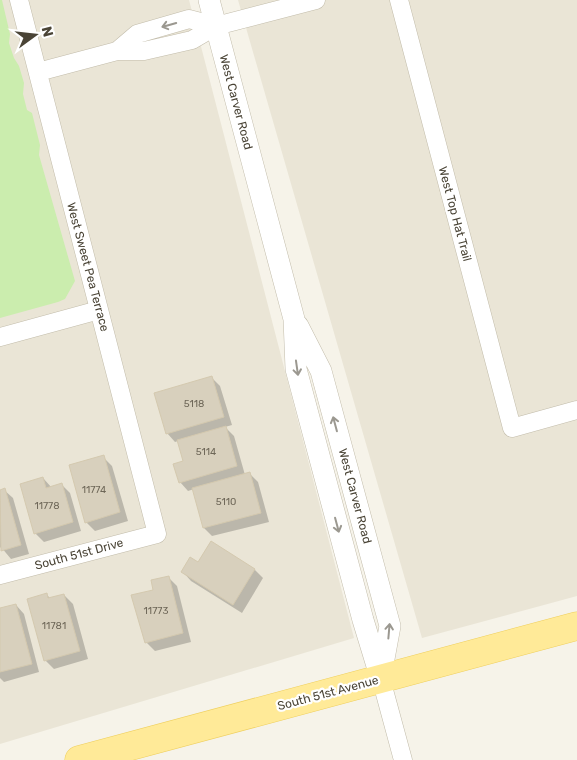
<svg xmlns="http://www.w3.org/2000/svg" width="577" height="760" font-family="Rubik,sans-serif">
<style>
.residential{fill:#eae5d6}
.green{fill:#cbedae}
.shadow{fill:#0003}
.building{fill:#d8d0bd;stroke:#d4c9af}
.lines{fill:none;stroke-linecap:round;stroke-linejoin:round}
.minor-casing{stroke:#c2bcaa;stroke-width:19}
.tertiary-casing{stroke:#c2bcaa;stroke-width:22}
.primary-casing{stroke:#efcf5d;stroke-width:29}
.minor{stroke:#fff;stroke-width:18}
.tertiary{stroke:#fff;stroke-width:21}
.primary{stroke:#ffea98;stroke-width:28}
.oneway{stroke:#9b9890}
.labels{text-anchor:middle;stroke-width:4.5;stroke-linejoin:round;paint-order:stroke}
.number-label{font-size:10px;fill:#6e6758}
.street-label{font-size:12px;fill:#4a4436;stroke:#fff}
</style>
<rect width="100%" height="100%" fill="#f6f3e9"/>
<path class="residential" d="M0 0H189L354 638 0 744Z
M238 0H577V596L422 638Z"/>
<path class="green" d="M0 0H2L10 34 9 43 14 58 19 66 24 83 23 94 27 110 32 113 40 145 39 155 75 281 65 299 58 302 0 318Z"/>
<path class="shadow" d="M212 378 220 386 232 425 225 427 234 436 245 475 250 474 258 482 269 522 212 536 204 528 194 489 188 491 180 482 184 462 178 441 175 442 167 433Z
M103 457 112 466 128 521 95 531 86 522Z
M43 478 52 488 62 485 70 493 81 531 44 542 35 533Z
M4 490 13 498 29 554 11 559 1 547 0 548V491Z
M211 542 255 570 263 578 242 613 191 581 183 572 198 563Z
M168 577 177 586 191 642 155 651 146 642Z
M46 594 51 599 64 595 73 604 88 659 54 669 45 660Z
M16 605 24 614 39 672 4 682 0 678V610Z"/>
<path class="building" d="M212 376 224 417 166 434 154 393Z
M226 426 237 466 179 483 173 464 183 461 177 440Z
M104 455 120 512 85 523 69 465Z
M250 472 261 513 203 528 192 488Z
M43 477 46 488 62 483 73 522 34 534 20 484Z
M5 488 21 545 1 551 0 490Z
M211 541 255 569 233 605 181 572 190 557 198 562Z
M169 576 183 633 145 643 131 595 153 590 151 580Z
M47 593 48 598 64 594 80 651 44 661 27 599Z
M16 604 32 664 0 672V608Z"/>
<g class="lines">
<g class="minor-casing">
<path id="minor" d="M399 0 512 428 577 410
M117 51 137 34 189 19 216 26
M38 72 117 51H144L192 40 216 26 316 0
M0 337 99 310
M0 575 157 534 19 0
M381 679 403 760"/>
</g>
<g class="tertiary-casing">
<path id="tertiary" d="M209 0 294 319 296 369 363 620 381 679
M298 326 321 371 390 626 381 675"/>
</g>
<g class="primary-casing">
<path id="primary" d="M79 760 577 626"/>
</g>
<use href="#minor" class="minor"/>
<use href="#tertiary" class="tertiary"/>
<use href="#primary" class="primary"/>
</g>
<defs><path id="oneway-shaft" d="M-6 0H5M1.5-3L5.5 0L1.5 3" fill="none" stroke-width="1.6" stroke-linecap="round" stroke-linejoin="round" transform="scale(1.25)"/></defs>
<g class="oneway">
<use href="#oneway-shaft" transform="translate(169 25) rotate(164)"/>
<use href="#oneway-shaft" transform="translate(297 368) rotate(82)"/>
<use href="#oneway-shaft" transform="translate(335 424) rotate(-105)"/>
<use href="#oneway-shaft" transform="translate(337 525) rotate(75)"/>
<use href="#oneway-shaft" transform="translate(389 631) rotate(-85)"/>
</g>
<g class="labels">
<g class="number-label">
<text x="194" y="407">5118</text>
<text x="206" y="455">5114</text>
<text x="94" y="493">11774</text>
<text x="226" y="505">5110</text>
<text x="47" y="509">11778</text>
<text x="156" y="614">11773</text>
<text x="54" y="629">11781</text>
</g>
<g class="street-label">
<text transform="translate(236 102) rotate(75)" y="4">West Carver Road</text>
<text transform="translate(455 214) rotate(75)" y="4">West Top Hat Trail</text>
<text transform="translate(88 267) rotate(75)" y="4">West Sweet Pea Terrace</text>
<text transform="translate(355 496) rotate(75)" y="4">West Carver Road</text>
<text transform="translate(79 554) rotate(-15)" y="4">South 51st Drive</text>
<text transform="translate(328 693) rotate(-15)" y="4">South 51st Avenue</text>
</g>
</g>
<g transform="translate(35 35) rotate(75)" stroke="#ffffff" stroke-width="4" paint-order="stroke">
<path d="M0-4L9 19L0 12L-9 19Z" fill="#4a4436"/>
<text y="-8" font-size="14" font-weight="bold" text-anchor="middle" fill="#4a4436">N</text>
</g>
</svg>
